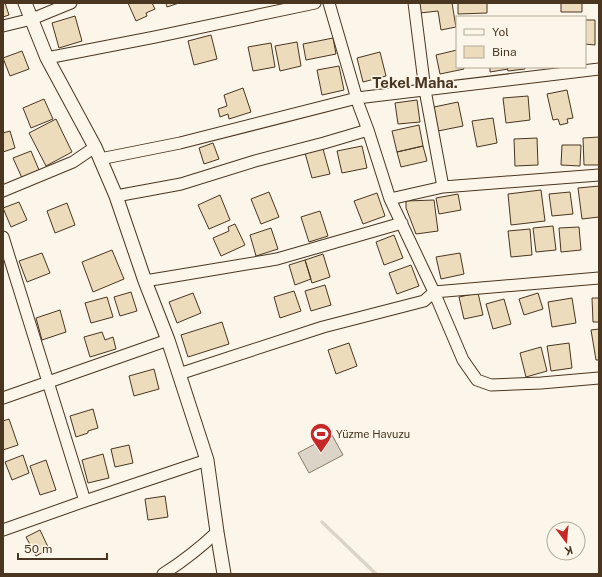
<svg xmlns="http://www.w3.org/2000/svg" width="602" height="577" font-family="'Public Sans',sans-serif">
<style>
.water{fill:#dcd4c6;stroke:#887966}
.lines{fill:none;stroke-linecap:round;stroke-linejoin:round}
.stream{stroke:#dcd4c6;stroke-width:3.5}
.building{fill:#ecdcbc;stroke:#4a3520}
.minor-casing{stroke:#4a3520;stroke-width:13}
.tertiary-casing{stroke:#4a3520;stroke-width:15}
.minor{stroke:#fbf6e9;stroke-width:11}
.tertiary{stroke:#fbf6e9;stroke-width:13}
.labels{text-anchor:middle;stroke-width:3;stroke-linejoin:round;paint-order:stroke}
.poi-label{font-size:11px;fill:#4a3520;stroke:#fbf6e9;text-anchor:start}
.district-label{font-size:15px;font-weight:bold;fill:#4a3520;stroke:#fbf6e9}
</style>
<rect width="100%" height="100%" fill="#fbf6e9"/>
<path class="water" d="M332 435 343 455 309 473 298 453Z"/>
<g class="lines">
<path class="stream" d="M322 522 376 574"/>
</g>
<path class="building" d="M3 3H5L9 15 3 17Z
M128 3H152L155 9 146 13 147 16 136 21Z
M166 3H179L167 7Z
M419 3H452L456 27 441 30 438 11 420 13Z
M458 3H487V13L458 14Z
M561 3H582V12H561Z
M75 16 82 41 59 48 52 23Z
M585 20H595V45L585 44Z
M211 35 217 59 194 65 188 41Z
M333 38 336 54 306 60 303 44Z
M297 42 301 66 280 71 275 46Z
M271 43 275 67 253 71 248 47Z
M457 50V67H463L464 69 440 74 436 55Z
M22 51 29 69 10 76 3 58Z
M380 52 386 76 363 82 357 58Z
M339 66 344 90 322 95 317 70Z
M490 67H507L508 69 490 72Z
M507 67H525V69L508 71Z
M243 88 251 112 229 119 228 114 220 117 218 109 227 106 224 95Z
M567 90 573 118 567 119 568 123 560 125 558 119 553 120 547 94Z
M528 96 530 120 506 123 503 98Z
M44 99 53 119 31 128 23 108Z
M417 100 420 122 398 124 395 103Z
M458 102 463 126 438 131 434 107Z
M493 118 497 143 477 147 472 121Z
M56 119 72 152 46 166 29 133Z
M419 125 423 146 397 152 392 131Z
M10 131 15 148 3 152V133Z
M599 137V165H584L583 138Z
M537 138 538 165 515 166 514 139Z
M213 143 219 159 204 164 199 148Z
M562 145H581L580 166 561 165Z
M362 146 367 168 342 173 337 151Z
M423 146 427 161 401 167 397 152Z
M323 149 330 174 312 178 305 153Z
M31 151 39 170 22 178 13 158Z
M599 186V217L582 219 578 188Z
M541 190 545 221 511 225 508 194Z
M269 192 279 217 261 224 251 199Z
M570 192 573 214 552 216 549 194Z
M377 193 385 216 363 224 354 201Z
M458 194 461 210 439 214 436 198Z
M220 195 230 220 209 229 198 205Z
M434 200 438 231 416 234 406 208V201Z
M19 202 27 220 11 227 3 208Z
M67 203 75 225 55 233 47 211Z
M320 211 328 236 309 242 301 217Z
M235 224 245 245 221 256 213 238 229 231 228 227Z
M553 226 556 250 536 252 533 228Z
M579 227 581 250 561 252 559 228Z
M271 228 278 249 256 256 250 235Z
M530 229 532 255 511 257 508 231Z
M394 235 403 258 384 265 376 242Z
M112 250 124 279 93 292 82 262Z
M42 253 50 273 27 282 19 261Z
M460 253 464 274 441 279 436 257Z
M323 254 330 277 312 283 305 260Z
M305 260 311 279 295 285 289 265Z
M411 265 419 286 397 294 389 273Z
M325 285 331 305 311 311 305 291Z
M294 291 301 311 280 318 274 297Z
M131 292 137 311 120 316 114 297Z
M193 293 201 313 177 323 169 302Z
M478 293 483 315 464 319 459 297Z
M538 293 543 309 524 315 519 299Z
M107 297 113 317 91 323 85 303Z
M572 298 576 323 552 327 548 302Z
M592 298H599V322H593Z
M504 299 511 324 493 329 486 304Z
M60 310 66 332 42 340 36 318Z
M222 322 229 344 188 357 181 335Z
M599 329V360H596L591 330Z
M102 332 105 340 113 337 116 349 90 357 84 337Z
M349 343 357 366 336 374 328 350Z
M569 343 572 368 551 371 547 346Z
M541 347 547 371 526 377 520 353Z
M154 369 159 389 134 396 129 376Z
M93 409 98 428 88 431V433L76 437 70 416Z
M9 419 18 445 3 450V421Z
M129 445 133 463 115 467 111 449Z
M103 454 109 478 88 483 82 460Z
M23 455 29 473 12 480 5 462Z
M46 460 56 490 40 495 30 466Z
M165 496 168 517 148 520 145 499Z
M40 530 49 549 36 556 26 537Z"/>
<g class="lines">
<g class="minor-casing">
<path id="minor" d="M329 3 359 106 368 130 390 199 434 292 463 360 477 380 491 385 541 383 599 378
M414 3 425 90 443 187
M3 26 32 19 71 3
M47 58 155 37 315 3
M100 159 180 143 357 98 599 69
M3 191 73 162 95 147
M116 196 181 184 255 161 324 143 368 130
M390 199 443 187 599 175
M3 237 85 501
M145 281 277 259 402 223
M179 374 323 327 424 301 434 292 599 278
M3 398 168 340
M3 530 85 501 207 460
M163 574C182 562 200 548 217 532"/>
</g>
<g class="tertiary-casing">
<path id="tertiary" d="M25 3 47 58 95 147 116 196 145 281 168 340 207 460 217 532 224 574"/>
</g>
<use href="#minor" class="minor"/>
<use href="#tertiary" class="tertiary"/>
</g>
<defs>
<g id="stadium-pin" transform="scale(1.15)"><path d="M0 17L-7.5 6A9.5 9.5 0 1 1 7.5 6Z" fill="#c62828" stroke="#fbf6e9"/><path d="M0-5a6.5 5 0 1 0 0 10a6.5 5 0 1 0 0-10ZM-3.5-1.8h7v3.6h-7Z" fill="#fff"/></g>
</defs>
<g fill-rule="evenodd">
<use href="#stadium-pin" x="321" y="434"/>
</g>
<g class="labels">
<g class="poi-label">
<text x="336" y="438">Yüzme Havuzu</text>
</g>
<g class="district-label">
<text x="415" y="88">Tekel Maha.</text>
</g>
</g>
<rect width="602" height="577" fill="none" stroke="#4a3520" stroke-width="8"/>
<rect x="456" y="16" width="130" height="52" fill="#fbf6e9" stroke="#b4a999"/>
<rect x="464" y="29" width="20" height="6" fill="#fbf6e9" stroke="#b4a999"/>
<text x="492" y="36" font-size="12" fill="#4a3520">Yol</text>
<rect x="464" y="46" width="20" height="12" fill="#ecdcbc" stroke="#b4a999"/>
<text x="492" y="56" font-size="12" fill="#4a3520">Bina</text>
<g transform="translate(566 541) rotate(164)"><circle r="19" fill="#fbf6e9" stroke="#b4a999"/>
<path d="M0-3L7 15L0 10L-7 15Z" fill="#c62828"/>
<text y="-6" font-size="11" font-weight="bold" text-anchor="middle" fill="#4a3520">K</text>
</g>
<path d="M18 553v6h89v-6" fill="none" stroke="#4a3520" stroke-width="2"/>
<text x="24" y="553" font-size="12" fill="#4a3520" stroke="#fbf6e9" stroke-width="3" paint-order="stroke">50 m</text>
</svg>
